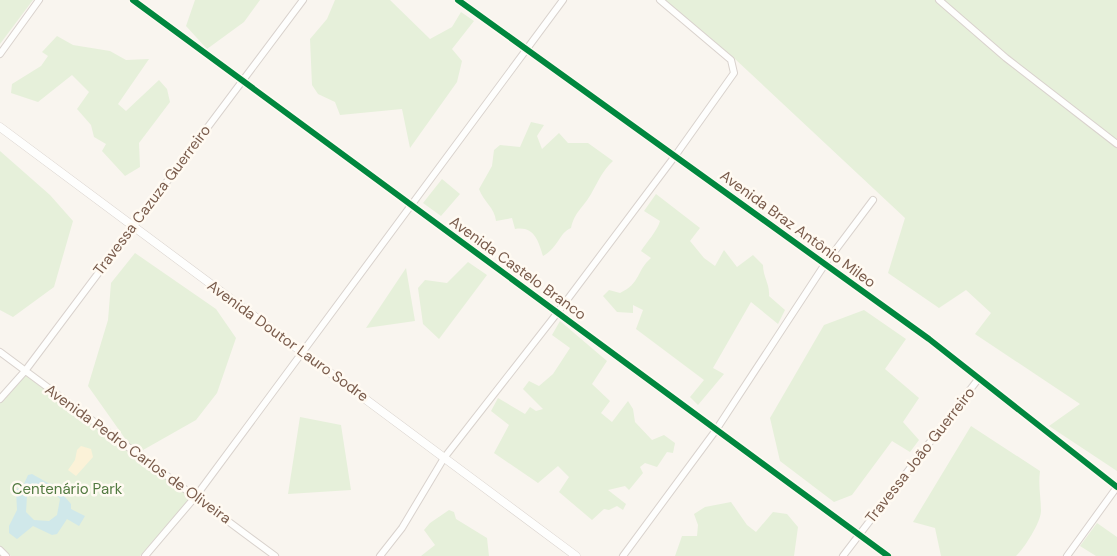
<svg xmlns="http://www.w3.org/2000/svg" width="1117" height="556" font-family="'DM Sans',sans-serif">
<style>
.green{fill:#e6f0da}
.sand{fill:#fbf2d8}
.water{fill:#d0e8ea;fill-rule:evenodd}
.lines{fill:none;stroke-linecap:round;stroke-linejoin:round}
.minor-casing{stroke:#d9d2cd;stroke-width:8}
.tertiary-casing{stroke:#d9d2cd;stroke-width:9}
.minor{stroke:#fefefd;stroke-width:6}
.tertiary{stroke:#fefefd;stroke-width:8}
.cycleway-casing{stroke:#fffaf2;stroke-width:9}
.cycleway{stroke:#00873e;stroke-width:6}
.labels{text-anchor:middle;stroke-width:5;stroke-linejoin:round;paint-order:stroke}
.street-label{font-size:15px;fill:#7a5c4c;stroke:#fffaf2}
.park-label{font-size:15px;fill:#527a41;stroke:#fffaf2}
</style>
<rect width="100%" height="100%" fill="#f9f5ef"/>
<path class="green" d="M0 0H33L0 44Z
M195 0H260L244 22 207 49 186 26Z
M335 0H390L430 39 452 27 461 12 474 21 452 49 462 61 457 82 410 148 402 109 340 115 335 102 318 94 312 85 310 39 327 19Z
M664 0H1117V471L1049 426 1080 404 975 334 991 313 966 290 939 308 888 273 905 218 735 59Z
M57 36 73 45 110 51 126 60 149 59 118 104 126 111 159 80 167 89 170 102 139 143 140 167 125 176 102 151 106 144 94 137 91 125 77 109 89 92 72 75 38 102 11 93 12 84 41 66 48 56 42 52Z
M531 122 544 125 537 136 542 149 559 133 568 143H588L613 161C602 171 598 182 591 194 583 208 575 211 571 228 559 233 558 248 543 256 538 240 534 226 515 229L512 218 496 221C495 208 483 201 479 189L492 166 494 150 500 145 520 147Z
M0 151 50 195 73 221 54 287 13 317 0 310Z
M442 179 460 194 441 216 423 203Z
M656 194 700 228 690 241 704 258 715 266 724 250 737 267 753 255 763 265C763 277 770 284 769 296L785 310 778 324 751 302 713 368 724 374 698 405 690 397 704 380 636 329 643 310 633 305V313L617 312 603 296 609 290 620 293C641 283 636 271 651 258L641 251C646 243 658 230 660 221L644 211Z
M135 253 216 309 236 338 217 393 196 420 136 454 88 386 108 320 111 283Z
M468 262 487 275 439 339 423 324 418 288 425 280 447 283Z
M406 268 415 321 366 328Z
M864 310 906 339 885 369 919 398 903 422 919 440 910 452 892 441 852 495 834 502 780 461 770 418 824 325Z
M560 321 607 361 592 384 610 401 601 413 612 422 628 401 633 409 635 422 652 440 664 435 675 443 673 453 667 452 657 467 645 463 640 467 643 473 629 490 625 486 608 490 626 504 623 510 617 506 609 510 604 509 592 520 559 492 569 477 558 466 538 483 494 453 509 425 491 411 498 398 525 414 530 407 536 411 543 409 523 389 529 381 539 386 553 374 570 348 552 335Z
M25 375 192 497 140 556H11L0 546V403Z
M300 417 341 425 351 490 288 494Z
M971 426 1040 471C1038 486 1041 497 1041 511 1041 522 1024 549 1016 556H941L935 528 913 522Z
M731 502 747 525 756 532 773 512 787 514 798 527 794 556H675L682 536H697L698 525 694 514 705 507Z
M449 510 454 512 456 519 487 538 489 556H421L435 545 424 530 430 523Z
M1097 523 1117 537V556H1096L1080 546Z"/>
<path class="sand" d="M81 446 91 449 93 457 76 476 68 470 75 460 77 450Z"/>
<path class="water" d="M32 474 48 483 59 485 58 489 71 504V509L85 516 79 526 67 519 57 534 52 535 33 526 17 539 9 533V526L17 510 16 490 24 484 28 475ZM39 487 50 488 60 499 57 515 49 521 34 520 26 512 27 496Z"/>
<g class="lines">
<g class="minor-casing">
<path id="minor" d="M133 0 888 556
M458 0 929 339 1117 487
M939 0 1006 58 1117 144
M0 54 39 0
M0 352 275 556
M0 399 25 371 303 0
M0 550 6 556
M145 556 196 496 563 0
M380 556 402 528 444 458 558 312 675 156 734 73 731 60 660 0
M623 556 716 430 825 264 873 200
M843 556 979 378
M1067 556 1117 487"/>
</g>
<g class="tertiary-casing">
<path id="tertiary" d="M0 127 576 556"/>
</g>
<use href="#minor" class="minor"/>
<use href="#tertiary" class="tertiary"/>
<g class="cycleway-casing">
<path id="cycleway" d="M133 0 888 556
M458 0 929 339 1117 487"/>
</g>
<use href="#cycleway" class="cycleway"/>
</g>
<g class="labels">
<g class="street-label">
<text transform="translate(152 200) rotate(-53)" y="5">Travessa Cazuza Guerreiro</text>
<text transform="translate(798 229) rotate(36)" y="5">Avenida Braz Antônio Mileo</text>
<text transform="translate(518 268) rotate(36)" y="5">Avenida Castelo Branco</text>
<text transform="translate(288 341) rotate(36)" y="5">Avenida Doutor Lauro Sodre</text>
<text transform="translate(138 454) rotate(36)" y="5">Avenida Pedro Carlos de Oliveira</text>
<text transform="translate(920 455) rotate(-52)" y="5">Travessa João Guerreiro</text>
</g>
<g class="park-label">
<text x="67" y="494">Centenário Park</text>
</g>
</g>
</svg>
